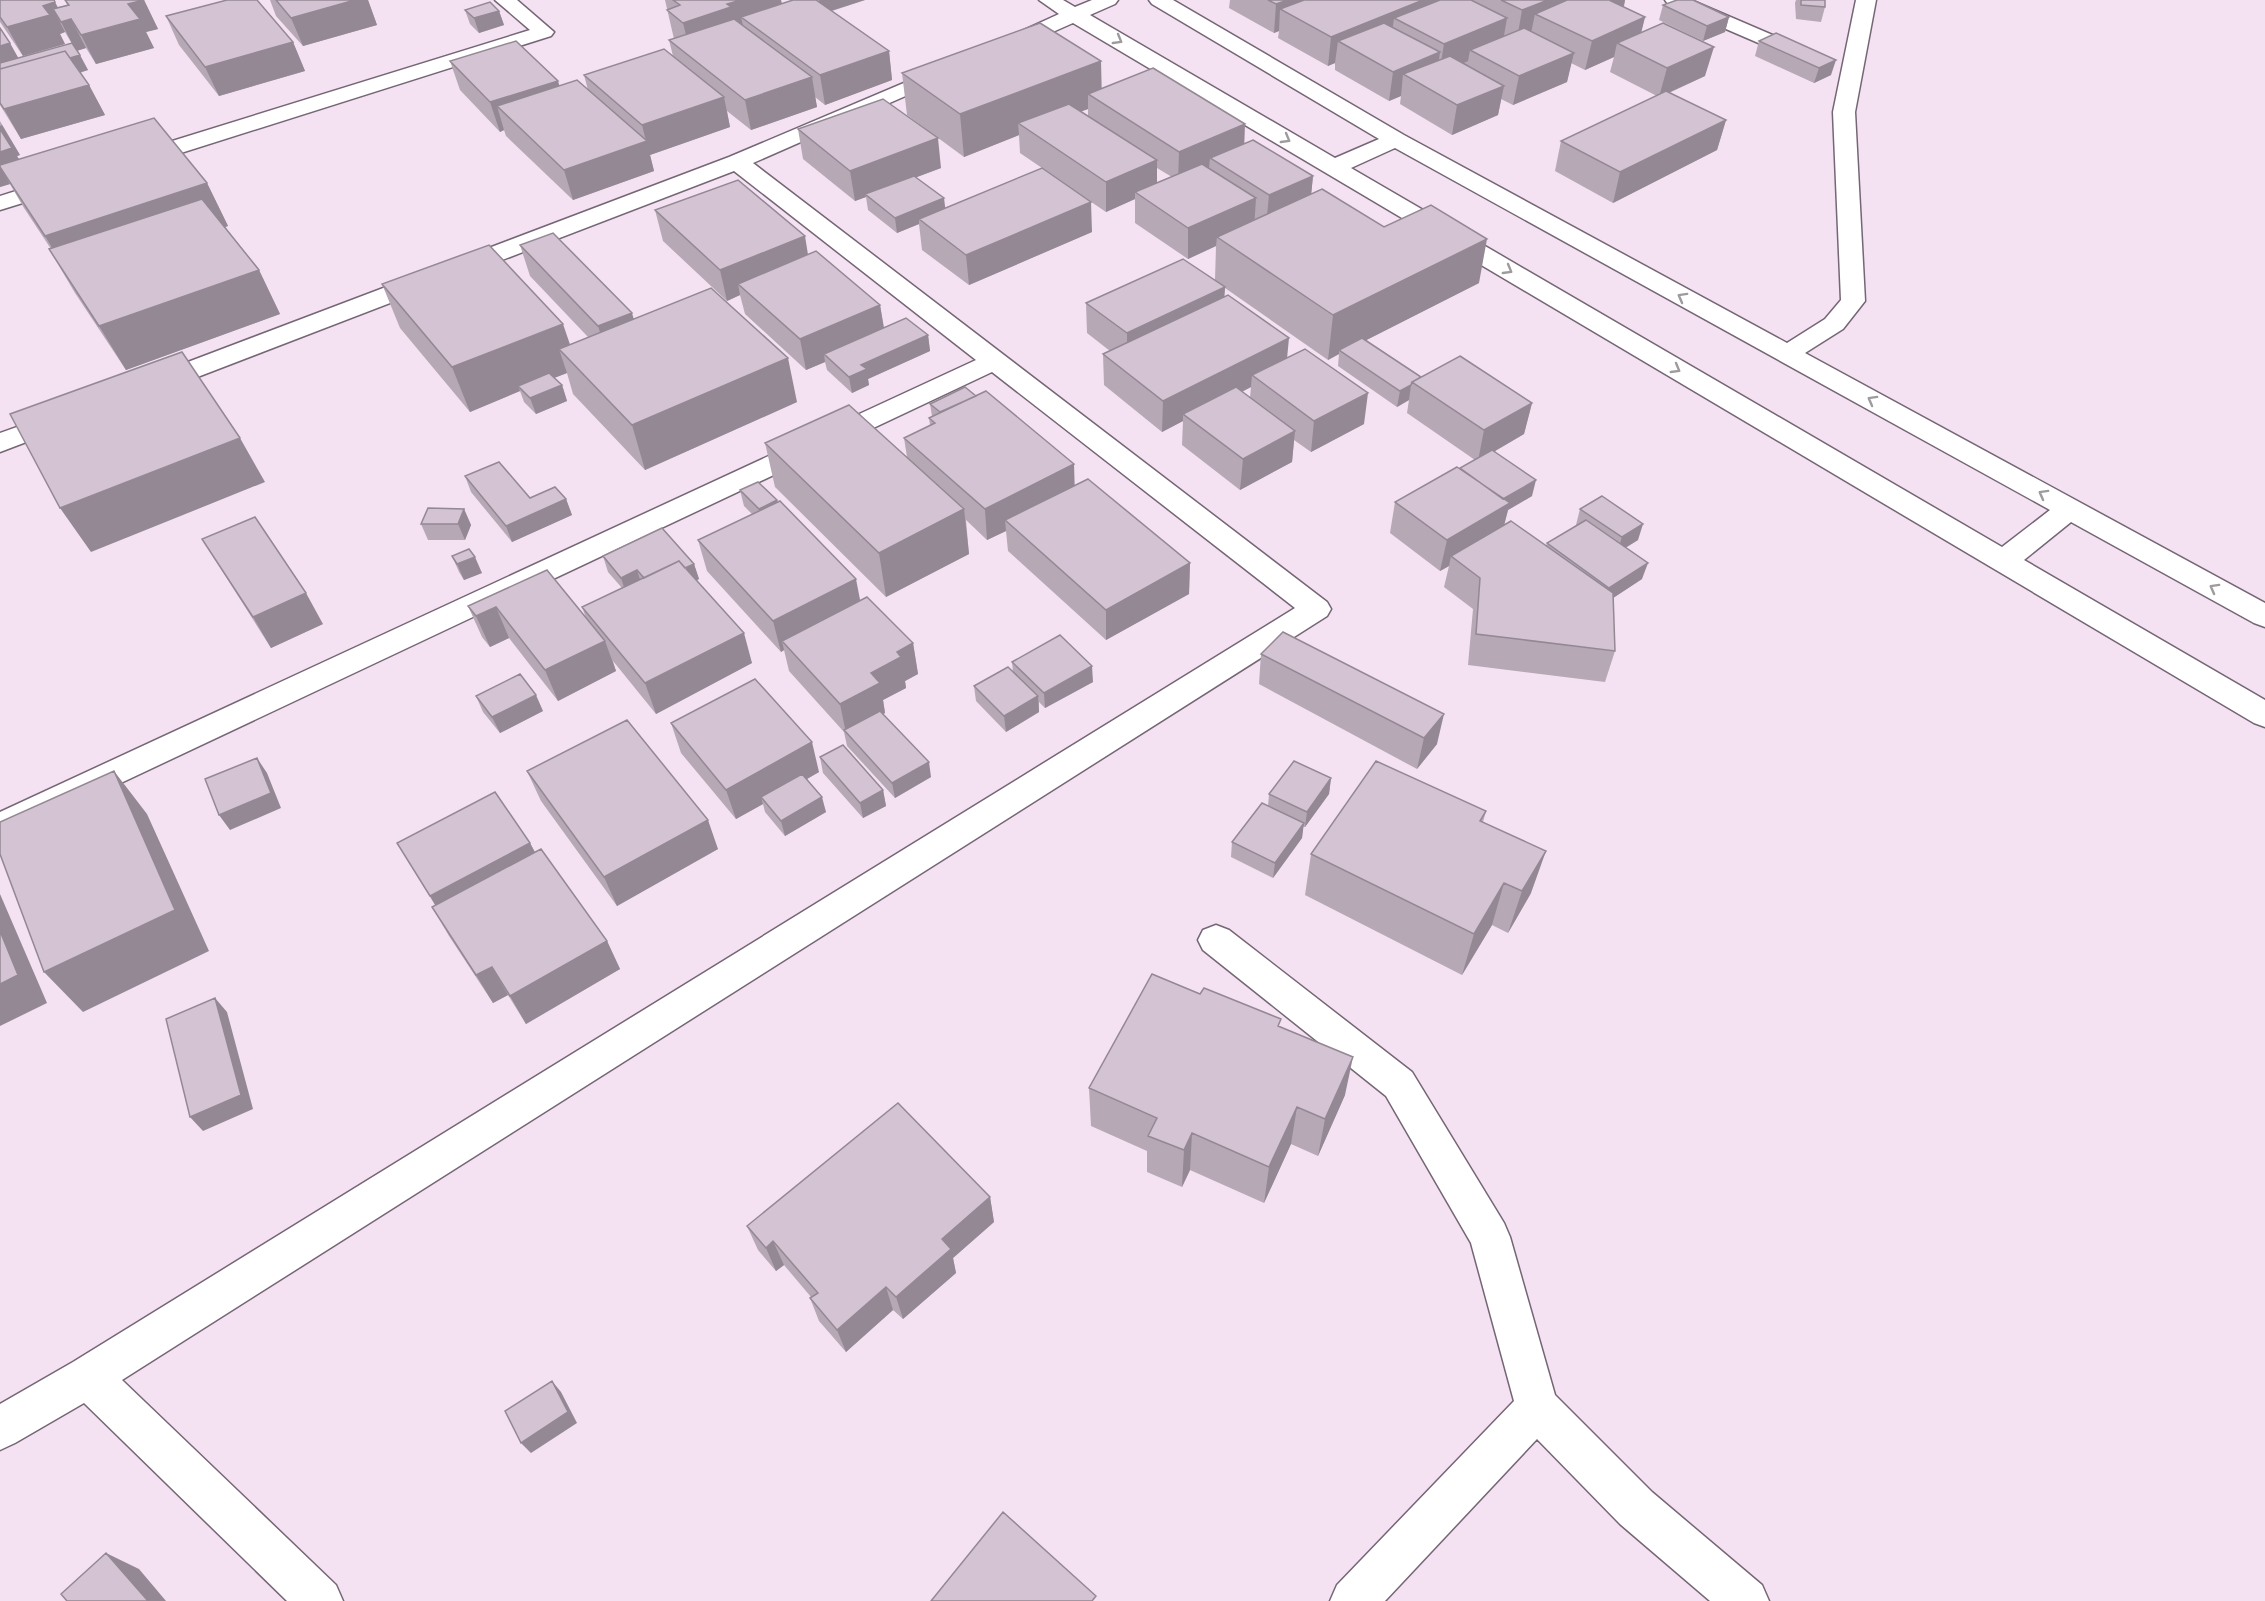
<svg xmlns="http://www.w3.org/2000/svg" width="2265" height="1601" font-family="Helvetica,sans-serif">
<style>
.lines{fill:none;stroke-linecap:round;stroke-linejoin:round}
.minor-casing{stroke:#756675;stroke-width:3}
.minor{fill:#fff;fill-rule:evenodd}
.wall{fill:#b6a8b5;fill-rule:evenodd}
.shaded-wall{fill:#948894}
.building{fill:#d4c3d3;stroke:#948894;stroke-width:1.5}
.oneway{stroke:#9e9b9e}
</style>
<rect width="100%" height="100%" fill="#f4e2f3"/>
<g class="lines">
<g class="minor-casing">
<path id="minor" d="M495 0H517L554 32 551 36 143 165 135 167 127 165 124 160 127 155 530 30Z
M1039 0H1063L1075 7 1092 0H1118L1115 4 1090 15 1335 158 1379 139 1152 4 1149 0H1173L1404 135 1787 343 1825 319 1841 300 1833 112 1856 0H1876L1855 112 1865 301 1843 329 1805 353 2265 603V627L2254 623 2071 522 2024 560 2265 700V727L2254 723 1073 23 1012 50H998L995 46 998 42 1059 14ZM1395 148 2050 510 2002 547 1351 168Z
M1665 0H1691L1812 52 1815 56 1812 60H1798L1668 4Z
M944 66 951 68 954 72 951 76 753 163 1327 602 1331 609 1327 616 122 1380 336 1585 343 1601H287L84 1403 15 1443 0 1450V1404L73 1362 1295 608 992 372 0 840V812L976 360 734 171 161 391 152 393 143 391 139 385 143 379 729 157Z
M60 177 68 179 71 184 68 189 0 210V196Z
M62 411 71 413 75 419 71 425 0 452V433Z
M1216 925 1229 930 1412 1072 1504 1223 1510 1237 1555 1395 1652 1492 1762 1585 1769 1601H1710L1620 1524 1537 1439 1385 1601H1330L1337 1585 1514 1401 1471 1243 1386 1096 1203 950 1198 940 1203 930Z"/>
</g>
<use href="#minor" class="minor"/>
</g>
<path class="wall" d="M0 0 58 7 67 5 65 0H144L158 29 146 32 154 48 96 64 86 48 77 51 88 70 80 73 89 85 105 115 21 139 0 105V28L18 58 72 44 65 32 60 34 65 44 23 56 0 22Z
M270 0H368L377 25 303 46 276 16Z
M665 0H781L782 4 793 0H865L832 11 889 51 892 80 825 105 815 97 817 107 751 130 727 111 730 127 650 155 654 171 573 200 506 136 504 130 500 132 460 90 450 61 560 86 588 90 584 75 673 56 669 40 674 39Z
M1230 0H1625L1624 7 1645 17 1641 32 1705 76 1669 93 1726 120 1717 150 1613 203 1555 171 1561 141 1657 96 1610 72 1614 57 1585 70 1571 63 1567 82 1513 105 1501 99 1498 115 1452 135 1400 104 1401 96 1389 101 1335 70V63L1328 66 1278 38 1279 31 1274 33 1229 8Z
M1796 0H1825V7L1821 22 1796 19 1795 3Z
M1663 5 1729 17 1725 32 1703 41 1659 20Z
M465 10 499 11 504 25 479 33 470 24Z
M166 16 293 42 305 71 219 96 179 45Z
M1776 33 1831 75 1814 83 1755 56 1759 41Z
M902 73 1101 88 1244 144 1313 176 1311 195 1384 227 1479 283 1366 340 1421 377 1532 403 1524 434 1495 451 1532 496 1508 510 1504 524 1546 546 1547 543 1577 525H1576L1580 509 1638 540 1625 548 1642 579 1613 598 1615 651 1605 682 1468 665 1473 609 1444 587 1449 566 1440 571 1390 533 1395 502 1475 460 1407 413 1409 400 1397 407 1338 366 1339 354 1328 360 1225 288 1224 297 1287 358 1364 424 1311 452 1294 440 1292 462 1240 490 1182 445 1183 421 1162 432 1104 385 1103 354 1110 351 1087 333 1086 303 1215 280 1216 246 1188 259 1135 223V199L1106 212 1081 195 1092 232 969 285 922 250 919 224 897 233 868 210 866 197 855 201 803 159 798 129 941 168 916 177 945 208 1042 168 1020 153 1019 135 964 157 907 115ZM1088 109V116L1081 111ZM1157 168 1172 177 1157 183ZM1251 387 1250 398 1242 392Z
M0 121 20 155 17 156 19 159 207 183 228 226 225 227 259 270 280 314 126 370 75 293 49 249H51L24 208 10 184 0 187Z
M655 210 808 255 880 305 884 328 928 335 930 351 868 379 869 385 852 393 827 370 825 362 806 370 745 314 740 295 727 301 663 241Z
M520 245 634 319 797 402 645 470 573 394 567 373 554 378 562 385 567 401 536 414 524 402 520 391 470 412 400 328 382 284 570 345 588 337 530 276Z
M930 404 1074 485 1190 563 1189 594 1106 640 1008 551 1006 531 987 540 966 520 969 554 886 597 775 487 765 443 907 457 904 438 930 425 929 418 932 416Z
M465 476 530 498 566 499 572 515 512 542 471 492Z
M740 490 778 502 860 600 913 643 918 674 905 681 906 688 883 700 885 713 883 714 931 777 895 798 847 746 844 732 789 671 784 650 781 652 707 571 698 540 752 514 744 506Z
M464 509 471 525 465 540H428L421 524Z
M202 539 323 624 271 648Z
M452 556 482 573 464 580 459 572Z
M603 556 694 564 699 579 697 580 752 663 656 714 613 661 616 671 558 701 509 638 490 647 482 637 468 606 547 570 586 618 582 607 622 588 608 572Z
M1261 654 1437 744 1417 769 1259 684Z
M1012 662 1093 682 1045 708 1039 702V712L1006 732 976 701 974 686 1013 672Z
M476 696 543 711 500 733 483 712Z
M671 723 819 772 807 779 826 812 785 836 765 812 763 804 736 819 681 753Z
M820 757 883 790 886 806 863 818 823 773Z
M527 771 718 849 617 906 541 801Z
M1331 778 1329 794 1305 827H1303L1302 838 1273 878 1231 857 1232 842 1268 806 1269 794Z
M1486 811 1483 822 1531 893 1508 933 1492 925 1462 975 1305 895 1311 854Z
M397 843H530L535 852 607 941 620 969 526 1024 508 995 493 1003 449 936 432 907 435 905Z
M1280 1027 1345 1095 1318 1156 1291 1144 1264 1203 1190 1170 1182 1187 1147 1172V1151L1091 1126 1089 1088Z
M990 1197 994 1222 953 1258 956 1273 903 1319 893 1310 846 1352 819 1321 810 1298 811 1297 784 1265 776 1271 758 1250 747 1226Z"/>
<path class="shaded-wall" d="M144 0 158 29 146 32 154 48 96 64 81 35 128 4Z
M355 0H368L377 25 303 46 291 18Z
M741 0H781L784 16 741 17 744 30 690 51 683 23 727 4Z
M819 0H865L821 14Z
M1288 0H1360L1280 9 1279 31 1274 33 1276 4Z
M1423 0H1454L1394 18 1391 40 1338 41 1335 63 1328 66 1331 37Z
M1548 0H1610L1535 14 1531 33 1517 39 1522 10Z
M1613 0H1625L1620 23 1611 1Z
M55 2 65 21 71 19 86 48 76 51 61 22 53 9 65 32 60 34 65 44 23 56 7 27 43 6Z
M499 11 504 25 479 33 474 18Z
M1645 17 1638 46 1617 43 1614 57 1585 70 1592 41Z
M1729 17 1725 32 1703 41 1707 26Z
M1507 18 1502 47 1470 50 1468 61 1439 74 1444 44Z
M293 42 305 71 219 96 205 67Z
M10 43 25 70 80 55 88 70 0 95V46Z
M1714 47 1705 76 1659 97 1667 68Z
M889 51 892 80 825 105 820 75Z
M1440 52 1436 81 1403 74 1401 96 1389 101 1393 72Z
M1574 53 1567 82 1513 105 1519 76Z
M1836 60 1831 75 1814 83 1819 68Z
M1101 61 1102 102 1088 94V109L1030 131 1018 123 1019 135 964 157 960 114Z
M812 77 817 107 751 130 745 100Z
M558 81 567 110 497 106 504 130 500 132 490 102Z
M89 85 105 115 21 139 4 109Z
M1504 86 1498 115 1452 135 1457 105Z
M724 97 730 127 650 155 654 171 573 200 564 170 646 141 642 125Z
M1726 120 1717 150 1613 203 1620 172Z
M1245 124 1244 153 1210 158 1209 168 1178 182 1179 152Z
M2 125 20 155 17 156 30 178 0 167V126Z
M938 138 941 168 867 196 865 194 866 197 855 201 850 171Z
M1157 160V190L1135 192V199L1106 212V182Z
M0 167 10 184 0 187Z
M1313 176 1310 206 1266 226 1269 195Z
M207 183 228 226 71 279 45 236Z
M944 198 946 214 919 219V224L897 233 895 218Z
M1256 198 1254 229 1217 237 1216 246 1188 259V228Z
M1091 202 1092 232 969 285 966 255Z
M805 236 810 267 738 284 740 295 727 301 720 270Z
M1487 239 1479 283 1343 352 1339 350V354L1328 360 1333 315Z
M259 270 280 314 126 370 99 326Z
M1225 287 1223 318 1127 364V333Z
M880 305 885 335 824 354 825 362 806 370 800 339Z
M632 313 641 344 608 357 598 326Z
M563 324 578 368 559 349 567 373 523 390 518 386 520 391 470 412 452 367Z
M928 335 930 351 868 379 869 385 852 393 849 377 861 365Z
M1289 338 1286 369 1252 375 1251 387 1189 418 1183 414V421L1162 432 1163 401Z
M788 358 797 402 645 470 632 425Z
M562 385 567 401 536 414 530 398Z
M1411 385 1409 400 1397 407 1400 391Z
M1368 393 1364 424 1311 452 1314 421Z
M1532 403 1524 434 1478 461 1484 430Z
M1295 431 1292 462 1240 490 1243 459Z
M240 438 265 482 91 552 60 508Z
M1074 464 1075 496 1005 520 1006 531 987 540 985 509Z
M1536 480 1532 496 1508 510 1502 534 1451 556 1449 566 1440 571 1447 540 1503 499Z
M566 499 572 515 512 542 506 526Z
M777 500 781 516 763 525 759 509Z
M464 509 471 525 465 540 458 524Z
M964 509 969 554 886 597 879 553Z
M1643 524 1638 540 1617 553 1622 537Z
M475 557 482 573 464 580 457 564Z
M1190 563 1189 594 1106 640V610Z
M1648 563 1642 579 1604 604 1609 588Z
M694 564 699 579 655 601 650 585Z
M637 570 642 586 626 593 621 578Z
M856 579 862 610 782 641 784 650 781 652 773 621Z
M306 593 323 624 271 648 253 617Z
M496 607 509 638 490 647 476 616Z
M744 633 752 663 656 714 645 683Z
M605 641 616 671 558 701 545 670Z
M913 643 918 674 905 681 906 688 883 700 885 713 847 734 846 733 840 704 871 673 897 652Z
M1092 666 1093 682 1045 708 1044 693Z
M536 695 543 711 500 733 492 717Z
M1038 696 1039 712 1006 732 1004 716Z
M1444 714 1437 744 1417 769 1424 738Z
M812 742 819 772 765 803 761 797 763 804 736 819 726 790Z
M257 758 267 773 281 808 230 830 219 815Z
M929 762 931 777 895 798 892 783Z
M114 771 147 814 209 951 83 1012 44 972Z
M1331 778 1329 794 1305 827 1307 812Z
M883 790 886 806 863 818 860 803Z
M822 797 826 812 785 836 781 821Z
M708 820 718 849 617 906 604 877Z
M1304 823 1302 838 1273 878 1275 863Z
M530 843 545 872 447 925 430 896Z
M1546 851 1531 893 1508 933 1522 891Z
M1504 883 1492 925 1462 975 1474 934Z
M0 894 47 1003 0 1026Z
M607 941 620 969 526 1024 510 996Z
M492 967 508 995 493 1003 476 975Z
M215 998 227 1012 253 1109 203 1131 190 1117Z
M1353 1057 1345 1095 1318 1156 1325 1119Z
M1297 1107 1291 1144 1264 1203 1269 1167Z
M1192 1133 1190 1170 1182 1187 1184 1150Z
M990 1197 994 1222 953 1258 956 1273 903 1319 896 1297 942 1239Z
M773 1241 784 1265 776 1271 766 1248Z
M886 1287 893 1310 846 1352 837 1330Z
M552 1381 561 1392 577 1423 531 1453 521 1443Z
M106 1553 139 1569 166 1601H148Z"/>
<path class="building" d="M0 0H54L55 2 43 6 50 15 7 27 0 17Z
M65 0H144L128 4 140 19 81 35 71 19 61 22 53 9 69 5Z
M227 0H257L293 42 205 67 166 16Z
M276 0H355L291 18Z
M673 0H741L727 4 731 7 683 23 667 10 680 5Z
M793 0H816L889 51 820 75 741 17Z
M1268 0H1288L1276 4Z
M1304 0H1423L1331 37 1280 9Z
M1440 0H1471L1507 18 1444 44 1394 18Z
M1501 0H1548L1522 10Z
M1567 0H1613L1611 1 1645 17 1592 41 1535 14Z
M1677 0H1693L1729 17 1707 26 1663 5Z
M1801 0H1825V7L1801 5Z
M490 2 499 11 474 18 465 10Z
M734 19 812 77 745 100 669 40Z
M1040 23 1101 61 960 114 902 73Z
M1384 23 1440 52 1393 72 1338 41Z
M1663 23 1714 47 1667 68 1617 43Z
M0 28 10 43 0 46Z
M1524 28 1574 53 1519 76 1470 50Z
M1776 33 1836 60 1819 68 1759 41Z
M516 41 558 81 490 102 450 61Z
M72 43 80 55 70 58 65 51 0 69V63Z
M664 49 724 97 642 125 584 75Z
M65 51 89 85 4 109 0 103V69Z
M1450 56 1504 86 1457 105 1403 74Z
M1153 68 1245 124 1179 152 1088 94Z
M577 80 647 141 564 170 497 106Z
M1666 91 1726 120 1620 172 1561 141Z
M883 99 938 138 850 171 798 129Z
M1069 104 1157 160 1106 182 1018 123Z
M154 118 207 183 45 236 0 167V165Z
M0 129 12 148 0 152Z
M1253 140 1313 176 1269 195 1210 158Z
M1202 164 1256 198 1188 228 1135 192Z
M1042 168 1091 202 966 255 919 219Z
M914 176 944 198 895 218 865 194Z
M738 180 805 236 720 270 655 210Z
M1322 189 1384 227 1431 205 1487 239 1333 315 1217 237Z
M202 199 259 270 99 326 49 249Z
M553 233 632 313 598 326 520 245Z
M489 245 563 324 452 367 382 284Z
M816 251 880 305 800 339 738 284Z
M1183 259 1225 287 1127 333 1086 303Z
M711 288 788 358 632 425 559 349Z
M1228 295 1289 338 1163 401 1103 354Z
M906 318 928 335 861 365 867 369 849 377 824 354Z
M1362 338 1421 377 1412 382 1411 385 1400 391 1339 350Z
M1305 349 1368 393 1314 421 1252 375Z
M182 352 240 438 60 508 10 414Z
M1460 356 1532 403 1484 430 1412 382Z
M549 373 562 385 530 398 518 386Z
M965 387 976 396 940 412 930 404Z
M1236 387 1295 431 1243 459 1183 414Z
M986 391 1074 464 985 509 904 438 935 423 929 418Z
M849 405 964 509 879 553 765 443Z
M1492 450 1536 480 1503 499 1460 468Z
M499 462 530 498 555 487 566 499 506 526 465 476Z
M1457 467 1510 503 1447 540 1395 502Z
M1088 479 1190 563 1106 610 1005 520Z
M758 482 777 500 759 509 740 490Z
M1602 496 1643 524 1622 537 1580 509Z
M780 501 856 579 773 621 698 540Z
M428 508 464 509 458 524H421Z
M255 517 306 593 253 617 202 539Z
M1586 520 1648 563 1609 588 1547 543Z
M1511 521 1613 593 1615 651 1476 634 1480 578 1451 556Z
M662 528 694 564 685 568 679 561 644 578 637 570 621 578 603 556Z
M469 549 475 557 457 564 452 556Z
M679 561 744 633 645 683 582 607Z
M547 570 605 641 545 670 496 607 476 616 468 606Z
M867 597 913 643 897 652 901 657 871 673 880 683 840 704 782 641Z
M1283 632 1444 714 1424 738 1261 654Z
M1060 635 1092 666 1044 693 1012 662Z
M1008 667 1038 696 1004 716 974 686Z
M520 674 536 695 492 717 476 696Z
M755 679 812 742 726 790 671 723Z
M880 711 929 762 892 783 844 730Z
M627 720 708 820 604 877 527 771Z
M843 745 883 790 860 803 820 757Z
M257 758 271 793 219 815 205 779Z
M1294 761 1331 778 1307 812 1269 794Z
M1376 761 1486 811 1480 821 1546 851 1522 891 1504 883 1474 934 1311 854Z
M114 771 175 910 44 972 0 854V822Z
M802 774 822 797 781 821 761 797Z
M495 792 530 843 430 896 397 843Z
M1262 803 1304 823 1275 863 1232 842Z
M541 849 607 941 510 996 492 967 476 975 432 907Z
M0 931 18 975 0 984Z
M1152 974 1200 994 1204 988 1281 1019 1278 1026 1353 1057 1325 1119 1297 1107 1269 1167 1192 1133 1184 1150 1148 1136 1157 1118 1089 1088Z
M215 998 241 1095 190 1117 166 1019Z
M898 1103 990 1197 942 1239 951 1249 896 1297 886 1287 837 1330 810 1298 818 1293 773 1241 766 1248 747 1226Z
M552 1381 568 1412 521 1443 505 1411Z
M1003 1512 1096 1596 1092 1601H931Z
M106 1553 148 1601H67L61 1594Z"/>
<defs><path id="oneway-chevron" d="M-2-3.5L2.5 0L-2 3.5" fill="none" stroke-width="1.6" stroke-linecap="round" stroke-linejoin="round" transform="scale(1.5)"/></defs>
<g class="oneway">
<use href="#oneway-chevron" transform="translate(1118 40) rotate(30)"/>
<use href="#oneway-chevron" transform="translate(1286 139) rotate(30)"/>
<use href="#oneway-chevron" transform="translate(1508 270) rotate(30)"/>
<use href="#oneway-chevron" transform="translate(1682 297) rotate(-151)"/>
<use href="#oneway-chevron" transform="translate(1676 369) rotate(30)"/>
<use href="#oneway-chevron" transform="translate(1872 400) rotate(-151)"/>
<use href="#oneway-chevron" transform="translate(2043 494) rotate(-151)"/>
<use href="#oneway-chevron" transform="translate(2214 588) rotate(-151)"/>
</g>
</svg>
